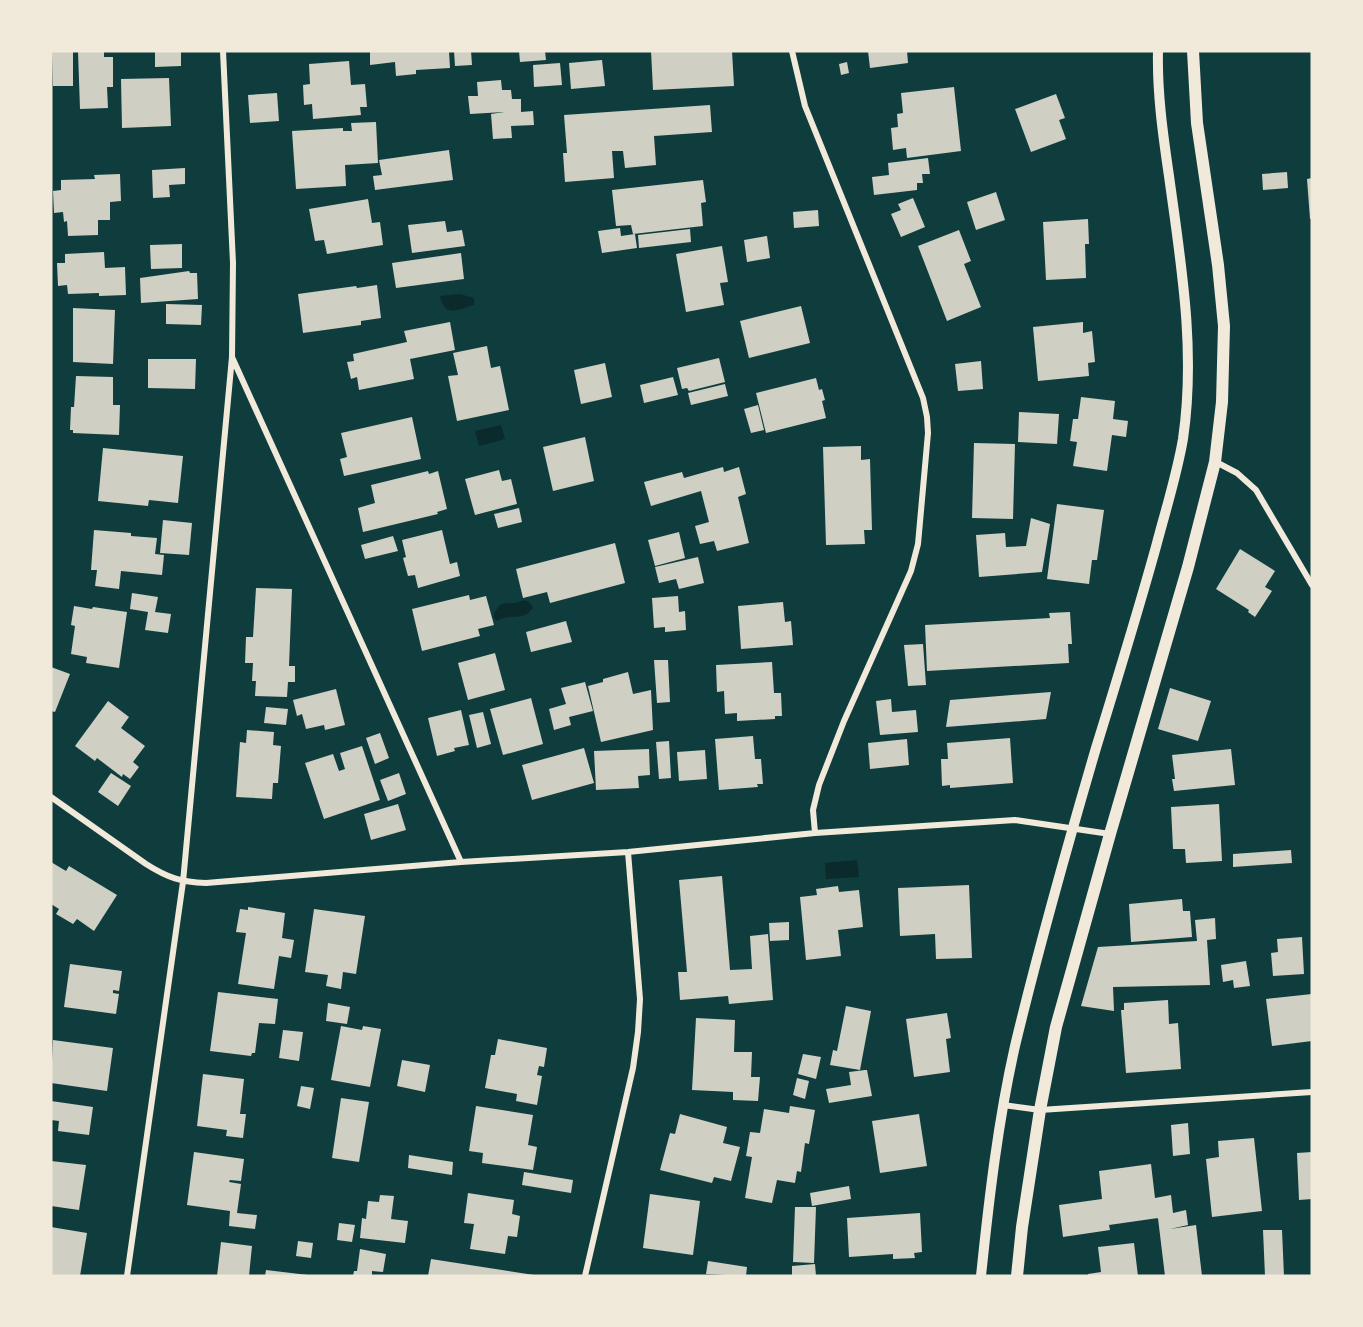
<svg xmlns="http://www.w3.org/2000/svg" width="1363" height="1327" font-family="'Alegreya Sans',sans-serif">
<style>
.water{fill:#0a2a2b}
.building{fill:#cfcfc3}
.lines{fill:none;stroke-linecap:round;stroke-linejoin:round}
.minor{stroke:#f1e9da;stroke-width:6}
.tertiary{stroke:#f1e9da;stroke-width:10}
.secondary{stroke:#f1e9da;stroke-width:12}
</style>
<rect width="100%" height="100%" fill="#0f3d3e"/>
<path class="water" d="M460 294 474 298V305C459 309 445 319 440 296Z
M501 425 505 439 479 446 475 431Z
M524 600 529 602 533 607C524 623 512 612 497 621L493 617C502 595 507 608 524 600Z
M857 860 859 877 826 879 825 863Z"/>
<path class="building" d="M52 51H73V86H53Z
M78 51H104V57H113V87H107L108 108 80 109Z
M155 51H181V66L155 67Z
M370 51H449L450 68 416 70V74L396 76 395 62 370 65Z
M454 51H471L472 65 455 66Z
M519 51H545L546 60 520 62Z
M651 51H732L734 86 653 90Z
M868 51H907L908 63 870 68Z
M602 60 605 86 571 89 569 63Z
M349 61 351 85 365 84 367 107H360L361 115 313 119 312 104 304 105 303 85 310 84 309 64Z
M847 62 849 73 841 75 839 64Z
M560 63 562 85 534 87 533 65Z
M169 78 171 126 122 128 121 79Z
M501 80 502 90H511L512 99H521V112L533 111 534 125 511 126 512 138 493 139 491 114 504 112 470 114 468 96H478L477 82Z
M954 87 961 151 907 158 906 148 893 150 891 128 898 127 897 114 903 113 901 93Z
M277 93 279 121 250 123 248 95Z
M1056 94 1065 118 1059 120 1066 139 1031 152 1015 109Z
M710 105 712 132 654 136 656 165 625 168 623 151H612L614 178 565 182 563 153H567L564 115Z
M376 122 378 163 345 165 346 186 296 189 292 131 343 128V131H352L351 123Z
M449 150 453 180 375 190 373 176 382 175 379 160Z
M928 158 930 174H922L923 183H917V190L874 195 872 177 889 175 888 163Z
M185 168V184L169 185 170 197 153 198 152 170Z
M1287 172 1288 188 1263 190 1262 174Z
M120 174 121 201 110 202V220H98V235L68 236 67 221 64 222 63 212 54 213 53 191 61 190V180L95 179 94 175Z
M1312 178V219H1310L1307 179Z
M703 180 706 202 701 203 703 226 633 234 631 225 616 226 612 190Z
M996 192 1005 220 976 230 967 202Z
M913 198 925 227 901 237 891 214 901 210 898 204Z
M368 199 372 223 380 222 383 245 327 254 324 240 315 241 309 209Z
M818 210 819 226 794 228 793 212Z
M1088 219 1089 244H1085L1086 278 1046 280 1043 222Z
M445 221 447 232 462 230 465 246 412 253 408 225Z
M620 228 621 236 635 234 637 248 602 253 598 231Z
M690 229 691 242 639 248 638 235Z
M959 230 971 261 964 264 981 307 947 321 918 246Z
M767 236 770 258 747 262 744 240Z
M182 244V268L151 269 150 245Z
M722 246 728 282 720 283 724 305 686 312 676 254Z
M104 252 105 268 125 267 126 295 99 296V293L68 294 67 285 58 286 57 263H65V254Z
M461 253 464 279 396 288 392 263Z
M189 271 190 273H197L198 299 141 303 140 278Z
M377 285 381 318 361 321V325L303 333 298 294 356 286 357 288Z
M166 304 202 305 201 325 166 324Z
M801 306 810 343 749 358 740 321Z
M73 308 115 310 113 364 73 362Z
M450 322 455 350 410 359 414 379 359 390 357 377 351 379 347 362 354 361 353 354 407 342 404 331Z
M1083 322V333L1092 331 1095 362 1088 363 1089 376 1038 381 1033 327Z
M487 346 491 368 500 366 509 410 457 421 448 376 458 375 453 353Z
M719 358 725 382 689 391 687 388 682 389 677 368Z
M148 359H196L195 389 148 388Z
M981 361 983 389 958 391 955 364Z
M605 363 612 397 581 404 574 370Z
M76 376 113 377V405H120L119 435 73 433V430H70L71 407H74Z
M673 377 678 395 644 403 640 385Z
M816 378 819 390 822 389 825 400 822 401 826 418 766 433 756 393Z
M725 384 728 396 691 405 688 393Z
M1081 397 1115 401 1113 419 1128 421 1126 437 1112 435 1107 471 1073 466 1077 442 1070 441 1073 419H1078Z
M758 405 764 430 751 433 744 409Z
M1019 412 1059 414 1057 444 1018 442Z
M412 417 421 459 344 476 340 459 347 457 341 433Z
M585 437 594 481 553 491 543 447Z
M974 443 1015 444 1013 519 972 518Z
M861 446V460L870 459 872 530H864L865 544 826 545 823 447Z
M103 448 183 456 178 503 149 500 148 506 98 501Z
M723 467 724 472 739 467 746 494 738 497 749 543 717 551 714 541 700 544 695 526 709 522 701 491 651 506 644 482 682 472 684 478Z
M499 470 502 481 511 479 517 504 475 515 465 479Z
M428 471 429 474 438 471 447 509 437 512 438 514 363 532 358 508 375 503 371 485Z
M1057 504 1104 510 1097 560H1092L1089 584 1047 579Z
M519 508 522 522 498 528 494 514Z
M1031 518 1050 524 1042 572 979 577 976 535 1005 533 1006 547 1026 546Z
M163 520 192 523 189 555 160 553Z
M94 530 131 533V536L157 538 155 554 164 555 162 575 121 571 119 589 95 586 97 570H91Z
M442 530 450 564 457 562 460 576 418 588 415 575 408 576 403 558 406 557 402 540Z
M679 532 685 558 655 566 648 540Z
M393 536 398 551 365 559 361 545Z
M615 543 625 583 550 603 547 592 523 598 516 569Z
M1240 549 1275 571 1265 587 1272 591 1255 617 1248 612 1249 610 1216 589Z
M698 557 704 583 679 589 676 579 659 583 655 567Z
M256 588 292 589 289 666H295V682H288L287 697 255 696 256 681H252L253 663H245L246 637H253Z
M132 593 158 597 155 612 171 614 168 633 145 630 148 612 130 609Z
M469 595 470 600 486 596 494 625 478 629 480 636 422 651 412 609Z
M678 596 679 612 685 611 686 630 665 632V627L654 628 652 598Z
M783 602 785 622 791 621 793 645 741 649 738 606Z
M74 606 92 609 93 607 127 612 119 668 86 663 87 657 71 654 75 626 71 625Z
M1070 612 1072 644H1068L1069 663 927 671 925 625 1050 618 1049 613Z
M566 621 572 642 531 652 526 632Z
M923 644 926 685 908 686 904 645Z
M495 653 505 690 468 700 458 663Z
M654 660H668L670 702 657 703Z
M772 662 774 693H781L782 716H775V719L737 721V713L725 714 724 691 717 692 716 665Z
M51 667 70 674 55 712 51 711Z
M628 672 633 694 651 690 653 730 601 742 588 686 603 682V679Z
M585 682 593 711 569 717 571 725 554 730 549 709 566 704 561 688Z
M1170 688 1211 701 1198 741 1158 729Z
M336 689 345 725 325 730 324 725 306 729 302 714 297 716 293 700Z
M1051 692 1046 719 946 727 950 700Z
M531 698 543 744 503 755 490 709Z
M891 699 892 712 916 710 918 732 880 735 876 701Z
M108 701 129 717 121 728 145 746 133 762 139 767 130 779 123 774 122 777 97 758 95 761 75 746Z
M266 707 288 709 286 725 264 723Z
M461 710 469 745 454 748 455 751 437 756 428 718Z
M483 712 491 744 477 748 469 715Z
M247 730 274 732 273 745 281 746 278 783H273L272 799 236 797 240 742 246 743Z
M380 733 389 758 375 764 366 738Z
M753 736 755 759H761L763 784H757L758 787 719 790 715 739Z
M1010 738 1013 783 950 788V785L942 786 941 759H948L947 743Z
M907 739 909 765 870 769 868 743Z
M669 741 671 778 659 779 656 742Z
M362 746 380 800 324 819 305 763 333 754 339 771 345 769 340 753Z
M584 748 594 783 532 800 522 765Z
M649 749 650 775 638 776 639 788 596 790 594 751Z
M1231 749 1235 785 1174 791 1172 779H1175L1172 755Z
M705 750 707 779 679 781 677 752Z
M111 773 131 786 118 806 98 792Z
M399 773 406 794 388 801 380 780Z
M398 804 406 830 371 840 364 814Z
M1219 804 1222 861 1186 863 1185 849H1173L1171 807Z
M1291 850 1292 863 1233 867V854Z
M51 862 66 871 69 866 117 895 94 931 77 919 73 924 56 914 59 909 51 904Z
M722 876 730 970 752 969 750 936 768 934 773 1000 729 1004 728 996 680 1000 678 972H687L679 880Z
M969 885 972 958 936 959 935 934 900 936 898 888Z
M838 886 839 892 859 890 863 927 838 930 841 956 806 960 800 897 817 895 816 889Z
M1182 899 1183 911H1190L1192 937 1131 942 1129 904Z
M248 907 285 913 282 938 294 940 291 958 279 956 274 989 238 984 246 933 236 932 240 909 248 910Z
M314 909 365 916 356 974 343 972 341 989 326 986 328 975 305 972Z
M1215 918 1216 939 1207 940 1210 985 1113 987 1114 1011 1081 1006 1098 947 1197 941 1195 920Z
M789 922V940L770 941 769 923Z
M1302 937 1304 974 1273 976 1271 953 1278 952 1277 939Z
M1246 961 1250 986 1234 988 1233 980 1223 982 1221 965Z
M70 964 122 971 119 991 113 990V993L119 994 116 1014 64 1007Z
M218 992 278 999 275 1024 259 1023 255 1053H252L251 1056 210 1051Z
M1312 994V1041L1272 1046 1266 999Z
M1168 1000 1169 1024 1178 1023 1181 1069 1126 1073 1121 1010H1124V1003Z
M328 1003 350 1007 347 1024 326 1021Z
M846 1006 871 1011 860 1070 830 1065 833 1050 837 1051Z
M947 1013 951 1038 946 1039 950 1072 914 1077 906 1019Z
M696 1018 735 1020 734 1052H752L751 1077H760L758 1101 733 1100V1092L692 1090Z
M341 1026 362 1030 363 1026 381 1029 370 1087 331 1080Z
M283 1030 303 1032 299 1061 279 1058Z
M498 1039 547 1048 544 1067 539 1066 537 1075 542 1076 537 1105 516 1101 517 1094 485 1088 491 1055H495Z
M53 1040 113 1048 107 1091 51 1083Z
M803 1054 821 1057 816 1079 798 1074Z
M402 1060 430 1065 425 1092 397 1086Z
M865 1070H867L872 1096 829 1103 826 1089 851 1085 849 1072Z
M203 1074 244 1079 240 1114H246L243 1138 226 1136 227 1130 197 1126Z
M797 1078 809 1081 805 1099 793 1095Z
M301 1086 314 1088 310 1109 297 1106Z
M341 1098 369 1102 359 1162 332 1158Z
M51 1101 93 1107 89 1135 58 1131 59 1121 51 1120Z
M476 1106 533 1115 528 1145 537 1147 533 1170 482 1163 483 1153 469 1151Z
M790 1106 815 1110 809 1144 805 1143 801 1172 797 1171 795 1183 777 1180 772 1203 745 1198 752 1157 746 1156 750 1132 760 1133 764 1109 789 1113Z
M680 1114 727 1127 723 1143 740 1147 731 1181 714 1177 712 1183 660 1170 670 1133 675 1134Z
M919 1114 927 1166 880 1173 872 1121Z
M1188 1123 1190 1154 1173 1156 1171 1125Z
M1254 1138 1262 1211 1212 1217 1206 1159 1219 1157 1218 1141Z
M194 1152 244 1159 241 1181 230 1180 229 1182 241 1184 237 1213 257 1215 255 1229 229 1226 230 1211 187 1205Z
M1312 1152V1199L1299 1200 1297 1153Z
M409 1155 453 1162 452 1175 408 1168Z
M51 1161 86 1165 79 1210 51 1206Z
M1151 1164 1155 1198 1171 1195 1173 1213 1186 1210 1188 1225 1170 1229 1196 1225 1202 1276H1165L1157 1210 1158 1218 1109 1225 1110 1230 1063 1237 1059 1205 1102 1199 1099 1171Z
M524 1172 573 1180 571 1193 522 1185Z
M849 1186 851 1199 812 1206 810 1193Z
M468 1193 514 1200 512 1214 520 1216 517 1237 508 1236 505 1254 470 1249 474 1224 464 1223Z
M650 1194 700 1201 693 1255 643 1248Z
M380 1195 394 1196 391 1219 408 1221 405 1243 360 1238 362 1218 366 1219 368 1201 379 1202Z
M795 1207H816L814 1263 793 1262Z
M920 1213 922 1252 914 1253 915 1258 893 1259V1254L849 1257 847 1218Z
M339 1223 355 1225 352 1242 337 1240Z
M51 1227 87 1233 80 1276H51Z
M1263 1230H1282L1284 1276H1265Z
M298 1241 313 1243 311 1258 296 1256Z
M221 1242 252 1246 249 1276H217Z
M1134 1243 1138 1276H1088V1274L1101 1272 1098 1247Z
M360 1249 386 1254 383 1272 372 1271V1276H353L354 1271H357Z
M431 1259 534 1275V1276H428Z
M708 1261 747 1267 746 1276 706 1274Z
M815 1264 816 1276H792V1266Z
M266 1270 308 1275V1276H265Z"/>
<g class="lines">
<path class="minor" d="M792 51 805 106 923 398 927 417 928 433 918 544 911 571 844 721 819 785 813 810 815 833
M232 357 461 862
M1216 462 1237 473 1256 490 1312 585
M51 797 146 864C168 878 181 882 206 883L461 862 628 852 815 833 1015 820 1110 834
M1003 1105 1040 1110 1312 1092
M127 1276 183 882 232 357 233 263 223 51
M585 1276 633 1068 638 1032 640 999 628 852"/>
<path class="tertiary" d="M981 1276C989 1199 998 1121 1015 1046 1039 946 1067 847 1096 748 1117 680 1138 612 1157 543 1166 509 1177 474 1183 439 1196 350 1181 264 1169 176 1163 135 1157 93 1158 51"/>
<path class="secondary" d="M1017 1276 1022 1227 1040 1110 1056 1027 1110 834 1188 567 1215 462 1222 402 1224 326 1218 265 1197 123 1193 51"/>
</g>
<rect width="1363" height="1327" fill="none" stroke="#f1e9da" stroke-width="105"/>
</svg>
